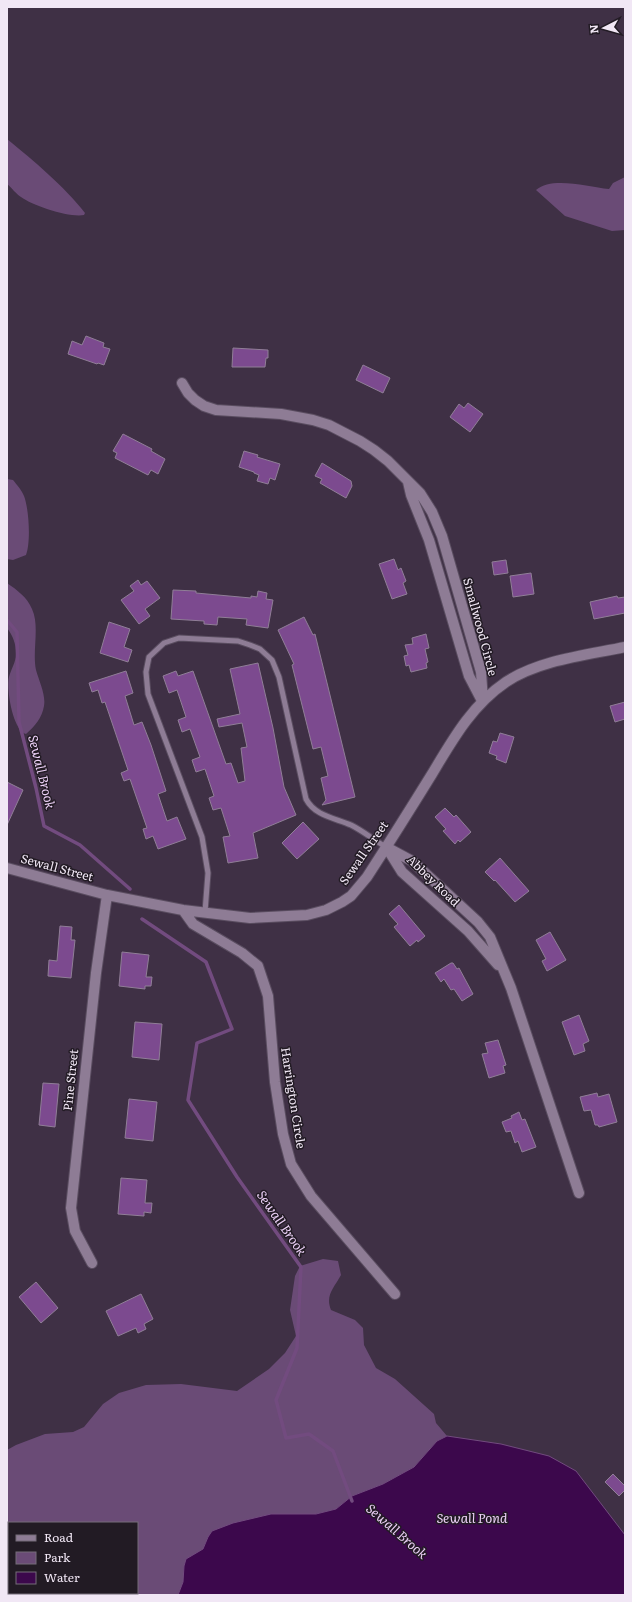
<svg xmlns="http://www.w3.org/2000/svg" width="632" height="1602" font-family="Literata,serif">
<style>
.green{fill:#6a4b76;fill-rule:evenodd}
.water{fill:#3c084c;stroke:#724b7f}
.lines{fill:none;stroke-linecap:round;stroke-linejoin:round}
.stream{stroke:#724b7f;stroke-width:3.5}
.building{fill:#7c4a8f;stroke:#907e97}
.service-casing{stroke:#5a4d60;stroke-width:7}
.minor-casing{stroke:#5a4d60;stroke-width:12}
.service{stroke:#8e7c95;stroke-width:5}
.minor{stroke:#8e7c95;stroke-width:10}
.labels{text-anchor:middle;stroke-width:3;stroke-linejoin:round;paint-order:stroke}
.street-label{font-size:12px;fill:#f1e7f5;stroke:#221b24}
.water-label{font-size:13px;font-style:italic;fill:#ecd0f7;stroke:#221b24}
</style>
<rect width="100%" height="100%" fill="#3f3045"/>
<path class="green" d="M7 139C33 160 65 187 85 213L84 215C70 218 33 206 21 197 16 194 12 188 7 184Z
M625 177V230L612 231 565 216 536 190C552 176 588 187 609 189L613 183Z
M7 479 13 480C17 485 21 489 24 496 29 509 31 542 26 555L13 560 7 559Z
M7 583C17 590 27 597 32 609 40 626 32 651 36 670 39 681 46 695 44 706 42 718 35 726 26 734 13 731 6 689 9 677 11 669 16 662 16 654 16 644 13 636 7 628Z
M323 1259 338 1261 341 1275C334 1288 325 1295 331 1310L355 1320 363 1328 364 1345 376 1368 395 1379 434 1414 436 1423 447 1436 437 1441 414 1467 383 1484 352 1496 336 1509 316 1514H271L208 1537 203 1549 186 1560 184 1566 183 1582 178 1595H7V1450L16 1445 45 1434 73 1432 84 1427 103 1404 119 1393 146 1385 181 1384 237 1391 269 1369 285 1353 296 1336 290 1310 295 1276 300 1266ZM9 1523H137V1593H9Z"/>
<path class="water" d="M447 1436 501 1444 549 1456 576 1471 625 1535V1595H178L183 1582 184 1566 186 1559 203 1549 208 1537 212 1531 233 1523 271 1514H316L336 1509 352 1496 383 1484 414 1467 437 1441Z"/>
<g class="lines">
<path class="stream" d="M7 620 17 632 19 722 36 788 44 826 80 845 130 889
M142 919 206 962 232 1029 197 1043 188 1100 237 1177 301 1267 297 1348 276 1400 286 1438 309 1434 333 1451 352 1501"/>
</g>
<path class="building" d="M86 336 104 343 103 347 110 349 104 365 98 363 97 364 68 354 72 341 82 345Z
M233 348 268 350V358H266L265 367H232Z
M363 365 390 378 383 393 356 380Z
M468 403 483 414 470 432 450 417 459 404 464 408Z
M123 434 152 449 151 451 165 459 158 474 151 470 148 475 115 458 117 453 113 451Z
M244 451 258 455 257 457 280 464 275 480 270 478 268 484 257 481 259 475 254 473V472L239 467Z
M322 463 351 481 352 486 346 498 320 483 322 479 315 476Z
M394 559 398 570 401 568 406 581 403 583 407 594 392 599 379 564Z
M506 560 508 573 494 575 492 562Z
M531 573 534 594 513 597 510 576Z
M138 580 141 585 147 581 160 598 145 609 150 616 139 624 121 600 134 591 130 586Z
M173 590 196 591V593L251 598V596L257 597 258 591 267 593 266 599 273 600 268 628 246 625 247 619 218 617 217 625 204 624V621L171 619Z
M617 596 618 598 625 597V613L594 619 590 602Z
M304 617 313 635 315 634 355 797 322 805 326 800 321 778 328 776 321 747 313 749 292 665 294 664 278 630Z
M109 622 130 629 124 647 132 650 128 662 100 653Z
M426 634 429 648 425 649 428 662 426 663 427 668 411 672 409 665 406 666 404 656 408 655 405 645 413 644 412 638Z
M258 663 273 728 284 787 296 815 253 833 258 858 228 863 223 837 230 836 221 808 213 810 209 798 214 796 205 769 196 772 192 760 200 757 190 729 182 732 178 720 186 717 177 690 169 693 163 676 176 671 178 676 193 671 226 764 231 763 238 783 245 781 241 748 247 747 242 723 219 727 217 719 240 714 230 669Z
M126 671 133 693 125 696 134 725 142 722 151 745 166 791 158 794 167 821 177 817 186 839 158 849 153 836 146 839 143 829 147 828 130 779 124 781 121 773 128 770 105 702 102 703 98 690 92 692 89 683Z
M625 702V719L615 722 610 706Z
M500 733 514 737 506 763 496 759 497 756 489 753 493 741 497 742Z
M7 782 23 790 7 825Z
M445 808 454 817 456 815 471 832 460 842 458 840 455 844 443 831 446 829 435 817Z
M303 822 319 839 297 859 282 843Z
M500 858 529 891 515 902 495 880 494 881 485 872Z
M399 905 425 936 418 942 417 940 410 946 394 927 398 924 389 914Z
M60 926 72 927 71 940H75L71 978 48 976 49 960 57 961Z
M550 932 566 960 547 971 542 961 546 959 536 940Z
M122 952 149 955 146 977H152L151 986H145V989L119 986Z
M451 963H453L457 969 459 968 473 994 462 1001 454 989 451 990 444 979 441 982 435 973Z
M579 1015 589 1041 583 1044 585 1051 574 1055 562 1022Z
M135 1022 162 1024 159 1060 132 1057Z
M498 1040 506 1065 503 1066 505 1073 489 1078 482 1054 488 1053 485 1043Z
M43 1083 59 1084 55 1127 39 1125Z
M597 1093 598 1097 609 1094 617 1122 599 1127 598 1125H595L591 1110 584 1111 580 1097Z
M129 1099 157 1102 153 1141 125 1138Z
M519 1112 522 1120 525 1119 536 1147 522 1152 518 1141 515 1143 511 1131 506 1132 502 1122 512 1118 511 1116Z
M121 1178 147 1180 145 1203H152L151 1213 144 1212V1216L118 1214Z
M36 1282 58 1308 41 1323 19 1297Z
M141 1294 153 1319 144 1324 146 1329 138 1333 136 1328 118 1336 106 1311Z
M613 1474 625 1486V1490L619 1496 605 1482Z"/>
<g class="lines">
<g class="service-casing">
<path id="service" d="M205 912 208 873 202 837 148 694 146 672 149 657 164 643 179 638 238 641 250 645 260 649 272 660 279 677 306 799C315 816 335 818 351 825 363 831 374 840 386 847"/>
</g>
<g class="minor-casing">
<path id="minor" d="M182 383 188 393 195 400 204 406 216 410 281 414 313 420 329 425 360 441 374 450 388 461 420 493 432 512 442 536 481 672 483 701
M408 482 411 495 429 540 469 676 481 699
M386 847 412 861 478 922 490 937 511 988 579 1193
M387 848 402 872 468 931 498 965
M7 868 107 895 183 910 250 918 307 915 326 910 342 902 351 896 367 877C389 843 411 808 432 774 453 739 472 705 506 682 539 660 587 655 625 647
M183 910 193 924 242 953 258 966 268 996 275 1082 283 1134 291 1164 311 1196 395 1294
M92 1263 75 1231 71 1208 96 973 107 895"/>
</g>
<use href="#service" class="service"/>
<use href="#minor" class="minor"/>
</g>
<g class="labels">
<g class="street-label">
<text transform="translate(480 627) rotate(75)" y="4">Smallwood Circle</text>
<text transform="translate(364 853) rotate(-55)" y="4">Sewall Street</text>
<text transform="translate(57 868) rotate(15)" y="4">Sewall Street</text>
<text transform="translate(433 881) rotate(44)" y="4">Abbey Road</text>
<text transform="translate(71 1080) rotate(-84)" y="4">Pine Street</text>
<text transform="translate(293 1098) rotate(81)" y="4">Harrington Circle</text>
</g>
<g class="water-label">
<text transform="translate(42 772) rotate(76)" y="5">Sewall Brook</text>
<text transform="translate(282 1223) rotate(55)" y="5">Sewall Brook</text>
<text x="472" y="1523">Sewall Pond</text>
<text transform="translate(397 1531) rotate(41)" y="5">Sewall Brook</text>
</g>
</g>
<rect width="632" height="1602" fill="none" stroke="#f1e7f5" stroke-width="16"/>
<rect x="8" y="1522" width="130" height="72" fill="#221b24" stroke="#756d78"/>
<rect x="16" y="1535" width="20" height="6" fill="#8e7c95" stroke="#756d78"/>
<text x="44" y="1542" font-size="12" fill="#f1e7f5">Road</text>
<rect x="16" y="1552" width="20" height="12" fill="#6a4b76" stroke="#756d78"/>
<text x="44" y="1562" font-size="12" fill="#f1e7f5">Park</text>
<rect x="16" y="1572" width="20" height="12" fill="#3c084c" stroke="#756d78"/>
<text x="44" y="1582" font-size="12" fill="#f1e7f5">Water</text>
<g transform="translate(604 28) rotate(264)" stroke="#221b24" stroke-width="3" paint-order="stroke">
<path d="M0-3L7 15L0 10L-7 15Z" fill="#f1e7f5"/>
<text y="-6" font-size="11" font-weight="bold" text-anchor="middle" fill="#f1e7f5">N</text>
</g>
</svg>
